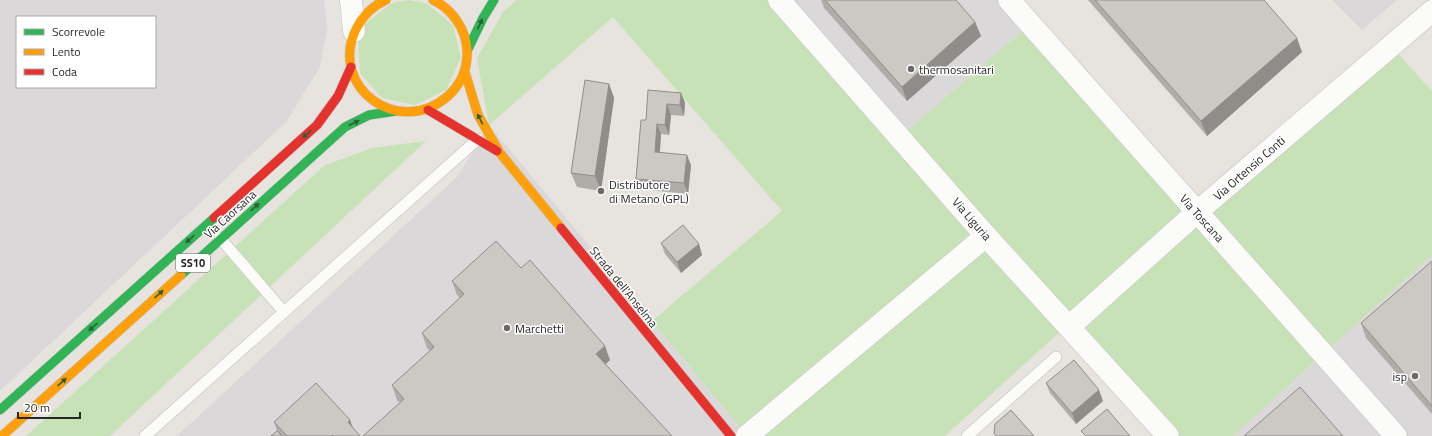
<svg xmlns="http://www.w3.org/2000/svg" width="1432" height="436" font-family="'Titillium Web',sans-serif">
  <style>
    .industrial { fill: #dbd8da; fill-rule: evenodd }
    .green { fill: #c8e2b7 }
    .lines { fill: none; stroke-linecap: round; stroke-linejoin: round }
    .lane-casing { stroke: #c0bfbf; stroke-width: 12 }
    .street-casing { stroke: #c0bfbf; stroke-width: 23 }
    .fast-casing { stroke: #c3c2c0; stroke-width: 10 }
    .slow-casing { stroke: #c3c2c0; stroke-width: 10 }
    .jam-casing { stroke: #c3c2c0; stroke-width: 10 }
    .lane { stroke: #fbfbfa; stroke-width: 11 }
    .street { stroke: #fbfbfa; stroke-width: 22 }
    .fast { stroke: #30b455; stroke-width: 9 }
    .slow { stroke: #ff9f0a; stroke-width: 9 }
    .jam { stroke: #e5322d; stroke-width: 9 }
    .wall { fill: #afada9 }
    .shaded-wall { fill: #8f8d8a }
    .building { fill: #ccc9c5; stroke: #8f8d8a }
    .oneway { fill: #2b603a }
    .poi-dot { fill: #6b6968; stroke: #fff; stroke-width: 1.5 }
    .labels { text-anchor: middle; dominant-baseline: central; stroke-width: 3; stroke-linejoin: round; paint-order: stroke }
    .shield { fill: #fff; stroke: #686868; stroke-width: 1 }
    .shield-label { font-size: 11px; font-weight: bold; fill: #282828 }
    .poi-label { font-size: 12px; fill: #282828; stroke: #fff; text-anchor: start }
    .street-label { font-size: 12px; fill: #282828; stroke: #fff }
  </style>
  <rect width="100%" height="100%" fill="#e7e3de"/>
  <path class="industrial" d="M 0,0 L 324,0 L 327,30 L 320,67 L 286,122 L 0,391 ZM 17,17 L 155,17 L 155,87 L 17,87 Z
    M 779,0 L 1009,0 L 1030,24 L 900,137 Z
    M 1332,0 L 1397,0 L 1362,30 Z
    M 489,125 L 747,436 L 177,436 L 458,176 Z
    M 1432,255 L 1432,436 L 1233,436 Z"/>
  <path class="green" d="M 409,0 L 426,3 L 453,25 L 461,58 L 446,90 L 415,105 L 382,98 L 360,73 L 358,39 L 365,24 L 392,3 Z
    M 516,0 L 779,0 L 900,137 L 1030,24 L 1200,214 L 1391,46 L 1432,91 L 1432,255 L 1233,436 L 1168,436 L 1070,323 L 945,436 L 747,436 L 652,321 L 782,211 L 613,17 L 489,125 L 477,58 L 503,12 Z
    M 426,141 L 110,436 L 26,436 L 325,165 L 372,148 Z"/>
  <g class="lines">
    <g class="lane-casing">
      <path id="lane" d="M 220,238 L 284,312
        M 145,436 L 478,139
        M 967,436 L 1056,357"/>
    </g>
    <g class="street-casing">
      <path id="street" d="M 351,0 L 354,31
        M 779,0 L 986,236 L 1168,436
        M 1009,0 L 1396,436
        M 1069,327 L 1197,212 L 1432,11
        M 747,436 L 986,236"/>
    </g>
    <g class="fast-casing">
      <path id="fast" d="M 468,49 L 483,18 L 494,0
        M 181,275 L 345,127 L 369,115 L 396,111
        M 0,410 L 214,218"/>
    </g>
    <g class="slow-casing">
      <path id="slow" d="M 386,0 C 372,6 363,15 356,29 C 328,87 399,139 448,96 C 461,84 468,68 467,50 C 466,29 452,9 433,0
        M 465,72 L 478,115 L 500,153 L 561,228
        M 2,436 L 181,275"/>
    </g>
    <g class="jam-casing">
      <path id="jam" d="M 428,110 L 497,151
        M 214,218 L 317,125 L 338,96 L 351,67
        M 561,228 L 731,436"/>
    </g>
    <use href="#lane" class="lane"/>
    <use href="#street" class="street"/>
    <use href="#fast" class="fast"/>
    <use href="#slow" class="slow"/>
    <use href="#jam" class="jam"/>
  </g>
  <path class="wall" d="M 821,0 L 956,0 L 975,22 L 981,36 L 907,101 L 824,8 Z
    M 1088,0 L 1264,0 L 1302,52 L 1207,136 Z
    M 609,84 L 614,98 L 601,191 L 577,187 L 571,173 Z
    M 681,93 L 685,103 L 684,116 L 671,115 L 669,135 L 661,134 L 660,152 L 691,165 L 688,194 L 639,189 L 636,179 L 646,120 Z
    M 661,243 L 699,244 L 702,255 L 681,273 L 665,254 Z
    M 1432,261 L 1432,414 L 1366,338 L 1361,323 Z
    M 521,268 L 610,360 L 606,364 L 400,403 L 397,400 L 392,385 L 430,351 L 427,348 L 422,333 L 460,298 L 457,295 L 452,281 Z
    M 1046,383 L 1103,401 L 1076,424 L 1050,393 Z
    M 350,420 L 353,428 L 360,436 L 271,436 L 277,431 L 274,422 Z"/>
  <path class="shaded-wall" d="M 975,22 L 981,36 L 907,101 L 902,87 Z
    M 1297,38 L 1302,52 L 1207,136 L 1201,121 Z
    M 609,84 L 614,98 L 601,191 L 595,176 Z
    M 681,93 L 685,103 L 684,116 L 680,105 Z
    M 667,104 L 671,115 L 669,135 L 665,125 Z
    M 657,124 L 661,134 L 659,162 L 655,152 Z
    M 687,155 L 691,165 L 688,194 L 684,183 Z
    M 699,244 L 702,255 L 681,273 L 677,262 Z
    M 605,346 L 610,360 L 601,368 L 596,354 Z
    M 1099,390 L 1103,401 L 1076,424 L 1072,413 Z
    M 350,420 L 355,435 L 348,422 Z"/>
  <path class="building" d="M 825,0 L 956,0 L 975,22 L 902,87 Z
    M 1095,0 L 1264,0 L 1297,38 L 1201,121 Z
    M 585,80 L 609,84 L 595,176 L 571,173 Z
    M 648,90 L 681,93 L 680,105 L 667,104 L 665,125 L 657,124 L 655,152 L 687,155 L 684,183 L 636,179 L 641,120 L 646,120 Z
    M 683,225 L 699,244 L 677,262 L 661,243 Z
    M 496,241 L 521,268 L 530,260 L 605,346 L 596,354 L 672,436 L 363,436 L 404,399 L 392,385 L 434,347 L 422,333 L 464,294 L 452,281 Z
    M 1432,261 L 1432,406 L 1361,323 Z
    M 1074,360 L 1099,390 L 1072,413 L 1046,383 Z
    M 316,383 L 350,420 L 348,422 L 360,436 L 333,436 L 333,435 L 332,436 L 287,436 L 274,422 Z
    M 1300,387 L 1343,436 L 1244,436 Z
    M 1107,409 L 1130,436 L 1086,436 L 1081,431 Z
    M 1011,410 L 1034,436 L 996,436 L 994,434 L 995,424 Z
    M 277,431 L 282,436 L 271,436 Z"/>
  <defs><path id="oneway-solid" d="M-6-.8H1V-3.2L6.5 0L1 3.2V.8H-6Z"/></defs>
  <g class="oneway">
    <use href="#oneway-solid" transform="translate(480 24) rotate(-65)"/>
    <use href="#oneway-solid" transform="translate(480 119) rotate(-117)"/>
    <use href="#oneway-solid" transform="translate(354 123) rotate(-27)"/>
    <use href="#oneway-solid" transform="translate(307 134) rotate(138)"/>
    <use href="#oneway-solid" transform="translate(255 207) rotate(-42)"/>
    <use href="#oneway-solid" transform="translate(190 239) rotate(138)"/>
    <use href="#oneway-solid" transform="translate(159 294) rotate(-42)"/>
    <use href="#oneway-solid" transform="translate(93 327) rotate(138)"/>
    <use href="#oneway-solid" transform="translate(62 382) rotate(-42)"/>
  </g>
  <g class="poi-dot">
    <circle cx="911" cy="69" r="4"/>
    <circle cx="601" cy="191" r="4"/>
    <circle cx="507" cy="328" r="4"/>
    <circle cx="1415" cy="376" r="4"/>
  </g>
  <g class="labels">
    <rect class="shield" x="176" y="254" width="34" height="18" rx="3"/>
    <g class="shield-label">
      <text x="193" y="263">SS10</text>
    </g>
    <g class="poi-label">
      <text x="919" y="69">thermosanitari</text>
      <text x="609" y="184">Distributore<tspan x="609" dy="14">di Metano (GPL)</tspan></text>
      <text x="515" y="328">Marchetti</text>
      <text x="1407" y="376" text-anchor="end">isp</text>
    </g>
    <g class="street-label">
      <text transform="translate(1249 168) rotate(-41)">Via Ortensio Conti</text>
      <text transform="translate(230 214) rotate(-42)">Via Caorsana</text>
      <text transform="translate(1202 218) rotate(48)">Via Toscana</text>
      <text transform="translate(972 219) rotate(49)">Via Liguria</text>
      <text transform="translate(624 287) rotate(51)">Strada dell'Anselma</text>
    </g>
  </g>
  <rect x="16" y="16" width="140" height="72" fill="#ffffff" stroke="#a9a9a9"/>
  <rect x="24" y="29" width="20" height="6" fill="#30b455" stroke="#a9a9a9"/>
  <text x="52" y="36" font-size="12" fill="#282828">Scorrevole</text>
  <rect x="24" y="49" width="20" height="6" fill="#ff9f0a" stroke="#a9a9a9"/>
  <text x="52" y="56" font-size="12" fill="#282828">Lento</text>
  <rect x="24" y="69" width="20" height="6" fill="#e5322d" stroke="#a9a9a9"/>
  <text x="52" y="76" font-size="12" fill="#282828">Coda</text>
  <path d="M18 412v6h62v-6" fill="none" stroke="#282828" stroke-width="2"/>
  <text x="24" y="412" font-size="12" fill="#282828" stroke="#ffffff" stroke-width="3" paint-order="stroke">20 m</text>
</svg>
